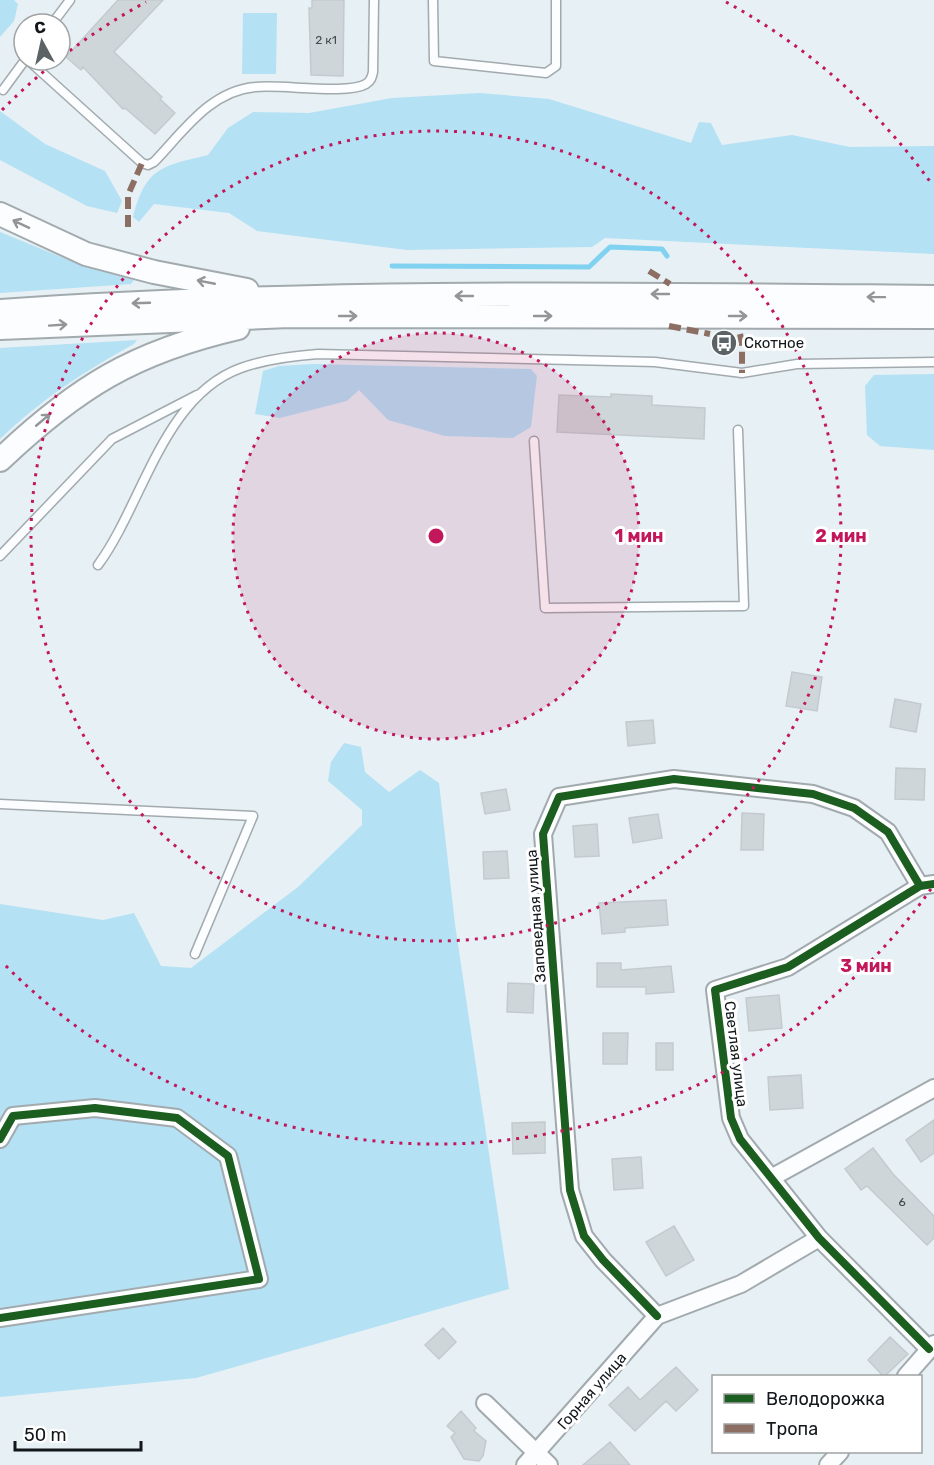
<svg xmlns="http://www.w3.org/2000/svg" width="934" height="1465" font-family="Rubik,sans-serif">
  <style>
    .green { fill: #b4e1f4 }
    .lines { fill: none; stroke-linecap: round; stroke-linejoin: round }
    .stream { stroke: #80d2f0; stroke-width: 5 }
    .building { fill: #ced6da; stroke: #c3cbcf; stroke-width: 1.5 }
    .lane-casing { stroke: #a2aaae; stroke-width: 11 }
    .street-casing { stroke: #a2aaae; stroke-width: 20 }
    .secondary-casing { stroke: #a2aaae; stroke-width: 26 }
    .lane { stroke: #fbfdfe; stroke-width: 8 }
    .street { stroke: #fbfdfe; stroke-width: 16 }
    .secondary { stroke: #fbfdfe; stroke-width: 22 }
    .quiet { stroke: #8d6e63; stroke-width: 6; stroke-dasharray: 12 6; stroke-linecap: butt }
    .cycleway-casing { stroke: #fff; stroke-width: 11 }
    .cycleway { stroke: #1b5e20; stroke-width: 8 }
    .oneway { stroke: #929697 }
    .ring { fill: none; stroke: #c2185b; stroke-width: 3; stroke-dasharray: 3 6 }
    .labels { text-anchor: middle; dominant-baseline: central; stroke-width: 6; stroke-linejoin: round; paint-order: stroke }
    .number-label { font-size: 12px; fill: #42494c }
    .poi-label { font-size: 15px; fill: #11171a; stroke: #fff; text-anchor: start }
    .street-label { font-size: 15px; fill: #11171a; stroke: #fff }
    .centre { fill: #c2185b; stroke: #fff; stroke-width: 3 }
    .ring-label { font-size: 18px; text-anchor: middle; font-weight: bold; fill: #c2185b; stroke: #fff; stroke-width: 6; stroke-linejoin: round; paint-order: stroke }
  </style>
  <rect width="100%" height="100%" fill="#e6f0f5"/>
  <path class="green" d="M 0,0 L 14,0 L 18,4 L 14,21 L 0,37 Z
    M 243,13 L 277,13 L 276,74 L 242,74 Z
    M 480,93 L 549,99 L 691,143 L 699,122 L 711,123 L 722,145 L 792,135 L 850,147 L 934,146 L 934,254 L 605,238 L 592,247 L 407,250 L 257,231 L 229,213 L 154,204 L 139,222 L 133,217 C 146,167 162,166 208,155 L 228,128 L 253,112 L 309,113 L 392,98 Z
    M 0,111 L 45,144 L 105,171 L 122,201 L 117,213 L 87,206 L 0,160 Z
    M 0,232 L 83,266 L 134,280 L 131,284 L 0,293 Z
    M 137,340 L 134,344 C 83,372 42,399 0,439 L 0,348 Z
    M 313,364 L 531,369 L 537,376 L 531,427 L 513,438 L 445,436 L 388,420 L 359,390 L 347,401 L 280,418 L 255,414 L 263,371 L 279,366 Z
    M 934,374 L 934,450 L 880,446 L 867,435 L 865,386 L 874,375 Z
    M 344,743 L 361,747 L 365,772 L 389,792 L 420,770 L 439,783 L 455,924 L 509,1289 L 196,1378 L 0,1397 L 0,904 L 103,920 L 134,913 L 161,966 L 191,968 L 298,887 L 362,825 L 362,810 L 328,781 L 331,762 Z"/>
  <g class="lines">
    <path class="stream" d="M 392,266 L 589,267 L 610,247 L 662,249 L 667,256"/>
  </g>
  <path class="building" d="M 118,0 L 163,0 L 114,52 L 162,97 L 160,99 L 175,113 L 155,134 L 125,108 L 123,109 L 83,67 L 81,70 L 66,57 Z
    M 312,0 L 344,0 L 343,76 L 311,75 L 309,8 L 312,8 Z
    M 611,394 L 652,396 L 652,405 L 705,408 L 704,439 L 557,432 L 559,395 L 611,397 Z
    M 792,672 L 822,677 L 817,711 L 786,706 Z
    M 895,699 L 921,704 L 916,732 L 890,727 Z
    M 653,720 L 655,743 L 628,746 L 626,722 Z
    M 896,768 L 925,769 L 924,800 L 895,799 Z
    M 506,789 L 510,810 L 485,814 L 481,793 Z
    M 742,813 L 764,814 L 763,850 L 741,850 Z
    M 658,814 L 662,838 L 633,843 L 629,818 Z
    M 597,824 L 599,856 L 575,857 L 573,826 Z
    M 507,851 L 509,878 L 484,879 L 483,852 Z
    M 666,900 L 668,925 L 625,928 L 625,932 L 602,934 L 599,903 Z
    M 597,963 L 621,963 L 621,970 L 671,966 L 674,992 L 646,994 L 646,987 L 597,987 Z
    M 508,983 L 534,984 L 533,1013 L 507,1012 Z
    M 779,995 L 782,1028 L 749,1031 L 746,998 Z
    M 603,1033 L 628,1033 L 627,1064 L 603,1064 Z
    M 656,1043 L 673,1043 L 673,1070 L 656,1070 Z
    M 801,1075 L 803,1108 L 770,1110 L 768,1077 Z
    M 934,1120 L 934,1153 L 921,1162 L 906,1140 Z
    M 545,1122 L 545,1153 L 513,1154 L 512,1123 Z
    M 873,1148 L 893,1174 L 934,1216 L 934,1238 L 927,1245 L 867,1186 L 861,1190 L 845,1169 Z
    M 641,1157 L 643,1188 L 614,1190 L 612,1159 Z
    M 674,1226 L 694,1260 L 666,1276 L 646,1242 Z
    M 443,1328 L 456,1342 L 439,1359 L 425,1345 Z
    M 890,1337 L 908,1354 L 884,1377 L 868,1360 Z
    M 676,1367 L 698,1390 L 676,1411 L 666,1401 L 635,1431 L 609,1405 L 628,1387 L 640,1400 Z
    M 461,1411 L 476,1428 L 474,1431 L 486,1441 L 483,1456 L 479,1461 L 464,1459 L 451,1437 L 455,1433 L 447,1426 Z
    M 610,1442 L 630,1465 L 583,1465 Z"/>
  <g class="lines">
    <g class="lane-casing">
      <path id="lane" d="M 433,0 L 434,61 L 546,73 L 556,66 L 556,0
        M 52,24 L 70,0
        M 28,60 L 142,163 L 148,165 L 154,162 C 183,132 210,91 255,87 C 281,84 347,95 366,84 C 371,81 372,77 373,72 L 374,0
        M 3,90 L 25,60
        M 534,441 L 545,608 L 744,606 L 738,430
        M 0,556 L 112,439 L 197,395
        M 98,565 C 143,504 163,396 241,368 C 266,359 291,356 318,354 L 655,362 L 742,373 L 797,364 L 934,362
        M 0,804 L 253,816 L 195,954"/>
    </g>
    <g class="street-casing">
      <path id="street" d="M 920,886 L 788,967 L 715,990 L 731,1118 L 740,1139 L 819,1238 L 929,1349
        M 0,1139 L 13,1116 L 95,1108 L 177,1118 L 228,1156 L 259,1279 L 0,1318
        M 771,1178 L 934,1088
        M 657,1316 L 603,1260 L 584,1236 L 570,1190 L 543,834 L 559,797 L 674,779 L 813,794 L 854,808 L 888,832 L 920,886 L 934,884
        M 906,1376 L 934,1344
        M 485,1403 L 549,1465
        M 525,1465 L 657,1316 L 741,1284 L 819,1238
        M 828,1465 L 840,1452"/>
    </g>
    <g class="secondary-casing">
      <path id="secondary" d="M 0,214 L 86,254 L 154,272 L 247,290
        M 0,311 C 311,289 623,294 934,297
        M 0,328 L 289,316 L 934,317
        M 0,460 C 77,387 134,352 238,328"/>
    </g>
    <use href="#lane" class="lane"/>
    <use href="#street" class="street"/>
    <use href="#secondary" class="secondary"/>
    <path class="quiet" d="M 128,227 L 128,195 L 142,163
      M 649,271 L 670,284
      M 669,326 L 710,334
      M 740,334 L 742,343 L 742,373"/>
    <g class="cycleway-casing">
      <path id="cycleway" d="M 920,886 L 788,967 L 715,990 L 731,1118 L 740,1139 L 819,1238 L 929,1349
        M 0,1139 L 13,1116 L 95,1108 L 177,1118 L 228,1156 L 259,1279 L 0,1318
        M 657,1316 L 603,1260 L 584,1236 L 570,1190 L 543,834 L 559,797 L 674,779 L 813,794 L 854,808 L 888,832 L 920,886 L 934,884"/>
    </g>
    <use href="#cycleway" class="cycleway"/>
  </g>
  <defs><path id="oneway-shaft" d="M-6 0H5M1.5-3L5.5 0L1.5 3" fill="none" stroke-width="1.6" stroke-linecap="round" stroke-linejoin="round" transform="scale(1.5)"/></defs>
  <g class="oneway">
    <use href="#oneway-shaft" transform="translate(21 224) rotate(-155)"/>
    <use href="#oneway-shaft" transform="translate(206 282) rotate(-169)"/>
    <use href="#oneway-shaft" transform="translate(660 294) rotate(180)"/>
    <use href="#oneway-shaft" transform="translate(464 296) rotate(180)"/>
    <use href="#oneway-shaft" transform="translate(876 297) rotate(-179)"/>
    <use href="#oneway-shaft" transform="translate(141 303) rotate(178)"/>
    <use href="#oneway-shaft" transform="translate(348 316)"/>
    <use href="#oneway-shaft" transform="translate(543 316)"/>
    <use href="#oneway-shaft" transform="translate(738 316)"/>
    <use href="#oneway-shaft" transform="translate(58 325) rotate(-4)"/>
    <use href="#oneway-shaft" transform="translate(43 420) rotate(-40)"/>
  </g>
  <circle cx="436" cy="536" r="203" fill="#c2185b" fill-opacity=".12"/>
  <g class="ring">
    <circle cx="436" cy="536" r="203"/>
    <circle cx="436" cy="536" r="405"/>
    <path d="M931 889A608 608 0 0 1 2 962M2 110A608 608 0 0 1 146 2M726 2A608 608 0 0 1 931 183"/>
  </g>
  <defs>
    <g id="bus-disc" transform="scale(1.35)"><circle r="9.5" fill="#5c6367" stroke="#fff"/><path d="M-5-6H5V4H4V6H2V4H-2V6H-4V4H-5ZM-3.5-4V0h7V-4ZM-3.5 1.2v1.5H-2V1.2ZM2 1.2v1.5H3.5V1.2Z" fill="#fff"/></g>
  </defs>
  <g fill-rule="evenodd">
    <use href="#bus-disc" x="724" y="343"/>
  </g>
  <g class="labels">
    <g class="number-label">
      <text x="326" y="40">2 к1</text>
      <text x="902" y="1202">6</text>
    </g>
    <g class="poi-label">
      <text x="744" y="343">Скотное</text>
    </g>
    <g class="street-label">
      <text transform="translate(536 916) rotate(-94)">Заповедная улица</text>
      <text transform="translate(736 1054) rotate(83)">Светлая улица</text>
      <text transform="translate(592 1391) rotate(-49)">Горная улица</text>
    </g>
  </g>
  <circle cx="436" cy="536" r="9" class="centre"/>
  <g class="ring-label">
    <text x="639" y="542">1 мин</text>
    <text x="841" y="542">2 мин</text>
    <text x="866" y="972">3 мин</text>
  </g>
  <rect x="712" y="1375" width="210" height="78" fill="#ffffff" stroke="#a0a2a3" stroke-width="1.5"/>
  <rect x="724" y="1394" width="30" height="9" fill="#1b5e20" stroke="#a0a2a3" stroke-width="1.5"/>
  <text x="766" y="1405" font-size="18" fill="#11171a">Велодорожка</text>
  <rect x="724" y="1424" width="30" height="9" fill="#8d6e63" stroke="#a0a2a3" stroke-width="1.5"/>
  <text x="766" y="1435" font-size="18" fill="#11171a">Тропа</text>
  <g transform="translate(42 42) rotate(352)"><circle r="28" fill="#ffffff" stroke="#a0a2a3" stroke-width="1.5"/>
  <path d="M0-4.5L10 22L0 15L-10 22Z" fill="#5c6367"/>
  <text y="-9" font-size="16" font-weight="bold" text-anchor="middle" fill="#11171a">С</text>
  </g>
  <path d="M15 1441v9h126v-9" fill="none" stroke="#11171a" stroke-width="3"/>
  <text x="24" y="1441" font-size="18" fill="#11171a" stroke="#ffffff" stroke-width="4.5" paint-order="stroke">50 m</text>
</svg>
